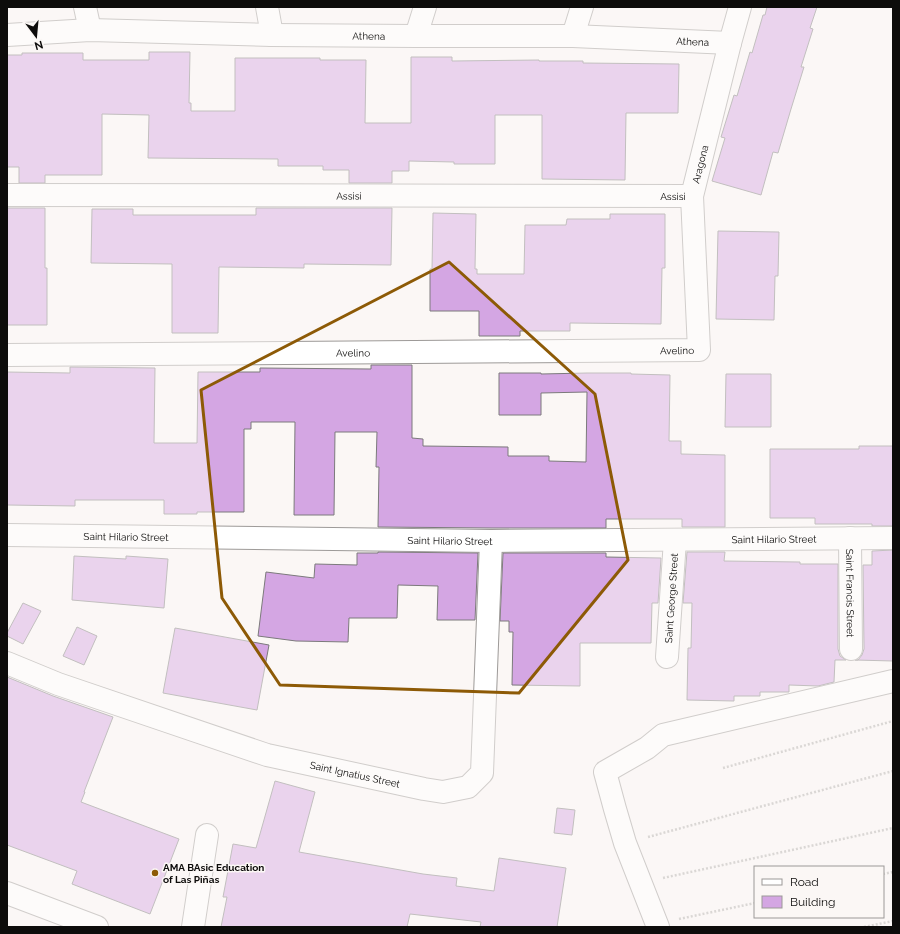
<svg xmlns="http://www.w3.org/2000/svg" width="900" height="934" font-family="Raleway,sans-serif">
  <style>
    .building { fill: #d4a6e3; stroke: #7c7a7c }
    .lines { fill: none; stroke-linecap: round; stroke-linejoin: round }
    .minor-casing { stroke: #9d9a98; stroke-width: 24 }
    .path { stroke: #b2afae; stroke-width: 2.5; stroke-dasharray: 2 2; stroke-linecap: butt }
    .minor { stroke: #fff; stroke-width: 22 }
    .marked { fill: none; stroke: #8d5a06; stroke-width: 3; stroke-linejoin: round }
    .poi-dot { fill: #8d5a06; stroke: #fbf7f5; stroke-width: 1.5 }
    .labels { text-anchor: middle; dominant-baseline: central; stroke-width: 3; stroke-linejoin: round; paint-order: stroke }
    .street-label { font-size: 10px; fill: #0d0c0b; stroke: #fbf7f5 }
    .poi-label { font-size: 10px; font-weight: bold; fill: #0d0c0b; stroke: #fbf7f5; text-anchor: start }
  </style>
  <rect width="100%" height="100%" fill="#fbf7f5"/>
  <path class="building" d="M 767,7 L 817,7 L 810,28 L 813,29 L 801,67 L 804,67 L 791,109 L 778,153 L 773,152 L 761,195 L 712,181 L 725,138 L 721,137 L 734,95 L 737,96 L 750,52 L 752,53 L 763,15 L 765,15 Z
    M 149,52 L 190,52 L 189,103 L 191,103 L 191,111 L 235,111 L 235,58 L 320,58 L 320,60 L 366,60 L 365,123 L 411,123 L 411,57 L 452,57 L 452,61 L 539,60 L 539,61 L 583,61 L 583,63 L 679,64 L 678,113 L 626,113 L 625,180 L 542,179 L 542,115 L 495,115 L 495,164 L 454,164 L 454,162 L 409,161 L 409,171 L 392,171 L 392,183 L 349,183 L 349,170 L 323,170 L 323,166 L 278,166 L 278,159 L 148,158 L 149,115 L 102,114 L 102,175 L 45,175 L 45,183 L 19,183 L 19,167 L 7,167 L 7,55 L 22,55 L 22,53 L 83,53 L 83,60 L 149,60 Z
    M 7,208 L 45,208 L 45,268 L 47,268 L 47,325 L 7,325 Z
    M 256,208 L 392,208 L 391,265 L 304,264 L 304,268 L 219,267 L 218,333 L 172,333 L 172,264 L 91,263 L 92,209 L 133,209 L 133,215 L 256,215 Z
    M 433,213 L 476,214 L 475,269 L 477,269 L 477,274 L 524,274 L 525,225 L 566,225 L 567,219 L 610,219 L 610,214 L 665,214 L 665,268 L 662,268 L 661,324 L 570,323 L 570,331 L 520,331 L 520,336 L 479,336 L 479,311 L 430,311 L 430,269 L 432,269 Z
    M 718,231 L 779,232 L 778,276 L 775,276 L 774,320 L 716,319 Z
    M 371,365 L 412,365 L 412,438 L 423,439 L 423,446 L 508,447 L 508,456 L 549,456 L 549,461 L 586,462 L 587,392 L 541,393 L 541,415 L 499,415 L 499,373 L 541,373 L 541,374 L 587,373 L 631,373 L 631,374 L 670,375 L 669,441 L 681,441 L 681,454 L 725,455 L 725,527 L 682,527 L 682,519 L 606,519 L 606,528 L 491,528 L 378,527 L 379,467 L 376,467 L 377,432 L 335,432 L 334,515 L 294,515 L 295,422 L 251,422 L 251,429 L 244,429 L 244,512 L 197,512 L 197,514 L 164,514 L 164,500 L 75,500 L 75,506 L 7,505 L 7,372 L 70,373 L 70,367 L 155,368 L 154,443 L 197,443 L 198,372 L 260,372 L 260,368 L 371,369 Z
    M 726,374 L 771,374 L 771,427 L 725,427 Z
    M 859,446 L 893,446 L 893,526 L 872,526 L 872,524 L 815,524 L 815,518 L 770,518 L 770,449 L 859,449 Z
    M 893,550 L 893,661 L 855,660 L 858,660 L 862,655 L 864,649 L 863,565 L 872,565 L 872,551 Z
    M 378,552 L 478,553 L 475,620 L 437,620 L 438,586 L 398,585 L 397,618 L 349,618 L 348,642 L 296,641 L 258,636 L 266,572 L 314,578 L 315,564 L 357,565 L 357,553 L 378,553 Z
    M 687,552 L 725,552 L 724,561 L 800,562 L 800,564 L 838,564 L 838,649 L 840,656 L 846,660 L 835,660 L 834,682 L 818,686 L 789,685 L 789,692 L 760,692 L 760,696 L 734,696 L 734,701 L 687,700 L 688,648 L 691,648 L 692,603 L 683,603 Z
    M 503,553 L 606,553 L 606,557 L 661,558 L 658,603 L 652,603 L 651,643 L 580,643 L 580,686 L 512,685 L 513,632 L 509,632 L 509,621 L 500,621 Z
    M 74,556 L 126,559 L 126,556 L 168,559 L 164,608 L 72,600 Z
    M 23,603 L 41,611 L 23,644 L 7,636 L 7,633 Z
    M 77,627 L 97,636 L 84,665 L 63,656 Z
    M 175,628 L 269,645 L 257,710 L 163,693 Z
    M 7,677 L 53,696 L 113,717 L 84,792 L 85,792 L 81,802 L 179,839 L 150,914 L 72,884 L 77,871 L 7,845 Z
    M 275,781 L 315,792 L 299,852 L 423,874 L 457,878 L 456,886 L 494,891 L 499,858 L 566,868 L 557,927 L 480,927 L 481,922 L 410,914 L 407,927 L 221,927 L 227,897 L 223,897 L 233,844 L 256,848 Z
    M 557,808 L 575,810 L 572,835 L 554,833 Z"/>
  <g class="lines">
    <g class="minor-casing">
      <g id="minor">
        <path d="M 85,7 L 90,30"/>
        <path d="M 267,7 L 272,35"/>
        <path id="s1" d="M 7,35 L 90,30 L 272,35 L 416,36 L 573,36 L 730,43"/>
        <path d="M 416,36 L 425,7"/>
        <path d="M 573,36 L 582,7"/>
        <path id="s2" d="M 7,195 L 692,196"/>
        <path id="s3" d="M 7,355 L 699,350 L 692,196 L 730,43 L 740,7"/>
        <path id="s4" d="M 7,535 L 491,541 L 893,538"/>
        <path id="s5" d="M 850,538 L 851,649"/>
        <path id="s6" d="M 667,657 L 675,540"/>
        <path id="s7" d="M 7,663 L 58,684 L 267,755 L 424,789 L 443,792 L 468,787 L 482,773 L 491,541"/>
        <path d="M 7,893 L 97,927"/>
        <path d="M 193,927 L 207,835"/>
        <path d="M 658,927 L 625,843 L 615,809 L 605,772 L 647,748 L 663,735 L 893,681"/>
      </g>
    </g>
    <path class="path" d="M 723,768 L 893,721
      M 648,837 L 893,771
      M 883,874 L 893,872
      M 663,878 L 893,828
      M 679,919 L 755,903
      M 864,927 L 893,921"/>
    <use href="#minor" class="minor"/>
  </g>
  <path d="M0 0H900V934H0ZM 449,262 L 595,394 L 628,560 L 519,693 L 280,685 L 222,598 L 201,390 Z" fill="#fbf7f5" fill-opacity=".55" fill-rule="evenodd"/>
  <path class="marked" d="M 449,262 L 595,394 L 628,560 L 519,693 L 280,685 L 222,598 L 201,390 Z"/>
  <circle class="poi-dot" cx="155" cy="873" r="4"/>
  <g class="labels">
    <g class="street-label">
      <text stroke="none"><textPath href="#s1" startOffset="362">Athena</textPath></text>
      <text stroke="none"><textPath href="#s1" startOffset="686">Athena</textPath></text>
      <text stroke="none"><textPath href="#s3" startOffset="879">Aragona</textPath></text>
      <text stroke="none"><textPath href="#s2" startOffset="342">Assisi</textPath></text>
      <text stroke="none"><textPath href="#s2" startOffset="666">Assisi</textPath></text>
      <text stroke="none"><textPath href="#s3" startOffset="670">Avelino</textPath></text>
      <text stroke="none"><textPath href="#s3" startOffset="346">Avelino</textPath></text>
      <text stroke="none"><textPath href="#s4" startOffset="119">Saint Hilario Street</textPath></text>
      <text stroke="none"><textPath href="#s4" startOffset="767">Saint Hilario Street</textPath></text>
      <text stroke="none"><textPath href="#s4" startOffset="443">Saint Hilario Street</textPath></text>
      <text stroke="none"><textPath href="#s5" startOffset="55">Saint Francis Street</textPath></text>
      <text stroke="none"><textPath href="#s6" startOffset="59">Saint George Street</textPath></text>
      <text stroke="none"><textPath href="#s7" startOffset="366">Saint Ignatius Street</textPath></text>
    </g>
    <g class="poi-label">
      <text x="163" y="867">AMA BAsic Education<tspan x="163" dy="12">of Las Piñas</tspan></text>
    </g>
  </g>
  <rect width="900" height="934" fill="none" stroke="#0d0c0b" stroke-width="16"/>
  <rect x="754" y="866" width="130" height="52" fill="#fbf7f5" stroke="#9c9997"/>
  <rect x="762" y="879" width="20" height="6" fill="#ffffff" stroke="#9c9997"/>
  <text x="790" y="886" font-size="12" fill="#0d0c0b">Road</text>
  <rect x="762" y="896" width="20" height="12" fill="#d4a6e3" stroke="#9c9997"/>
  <text x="790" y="906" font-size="12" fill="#0d0c0b">Building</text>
  <g transform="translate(36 36) rotate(164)" stroke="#fbf7f5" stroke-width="3" paint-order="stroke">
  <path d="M0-3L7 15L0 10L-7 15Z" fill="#0d0c0b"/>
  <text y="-6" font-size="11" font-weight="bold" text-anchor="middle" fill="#0d0c0b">N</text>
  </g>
</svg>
